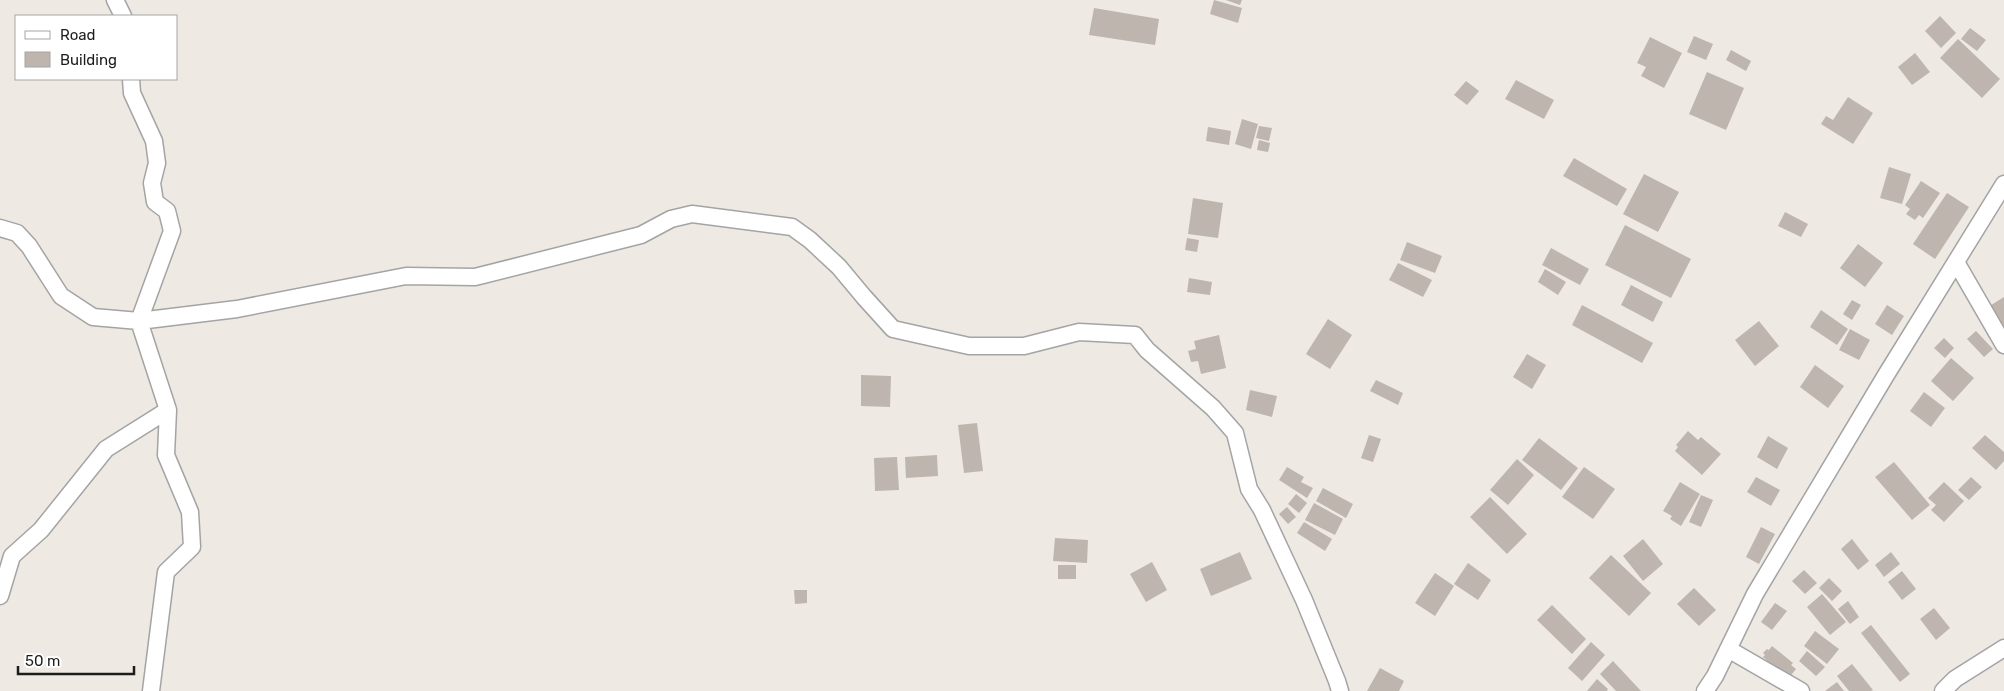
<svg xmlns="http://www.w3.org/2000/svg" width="2004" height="691" font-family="Rubik,sans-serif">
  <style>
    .building { fill: #beb5af }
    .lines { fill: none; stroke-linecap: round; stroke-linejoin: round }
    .street-casing { stroke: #a4a4a4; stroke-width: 19 }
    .street { stroke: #fff; stroke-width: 16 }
  </style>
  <rect width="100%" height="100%" fill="#eee9e3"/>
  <path class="building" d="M 1214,0 L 1242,8 L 1238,23 L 1210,14 Z
    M 1226,0 L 1242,0 L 1240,5 Z
    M 1094,8 L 1159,19 L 1155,45 L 1089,35 Z
    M 1940,16 L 1956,33 L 1941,48 L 1925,31 Z
    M 1970,28 L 1986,40 L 1977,51 L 1961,39 Z
    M 1694,36 L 1713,44 L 1706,60 L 1687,52 Z
    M 1650,37 L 1682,53 L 1664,88 L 1641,76 L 1646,67 L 1637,63 Z
    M 1958,39 L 2000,79 L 1982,98 L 1940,58 Z
    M 1731,50 L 1751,61 L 1746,71 L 1726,60 Z
    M 1915,53 L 1930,72 L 1912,85 L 1898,67 Z
    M 1707,72 L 1744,88 L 1726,130 L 1689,114 Z
    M 1516,80 L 1554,100 L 1544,119 L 1505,99 Z
    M 1466,81 L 1479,91 L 1467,105 L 1454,95 Z
    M 1848,97 L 1873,113 L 1853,144 L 1821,124 L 1826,116 L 1833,120 Z
    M 1242,119 L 1258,124 L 1251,149 L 1235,144 Z
    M 1259,126 L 1272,128 L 1269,141 L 1256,138 Z
    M 1208,127 L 1231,131 L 1229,145 L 1206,141 Z
    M 1259,140 L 1270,143 L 1268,152 L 1257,150 Z
    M 1574,158 L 1627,189 L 1617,206 L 1563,176 Z
    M 1889,167 L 1911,174 L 1902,204 L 1880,198 Z
    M 1644,174 L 1679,192 L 1658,232 L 1623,214 Z
    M 1921,181 L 1940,193 L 1923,218 L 1919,215 L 1915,220 L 1906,214 L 1910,209 L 1905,205 Z
    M 1947,193 L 1969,207 L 1935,259 L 1913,244 Z
    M 1193,198 L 1223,203 L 1218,238 L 1188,234 Z
    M 1785,212 L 1808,224 L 1801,237 L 1778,226 Z
    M 1625,225 L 1691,259 L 1671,298 L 1605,265 Z
    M 1187,238 L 1199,240 L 1197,252 L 1185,250 Z
    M 1407,242 L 1442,256 L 1435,273 L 1400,260 Z
    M 1858,244 L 1883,263 L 1865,287 L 1840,268 Z
    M 1551,248 L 1589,269 L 1580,285 L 1542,265 Z
    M 1398,263 L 1432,280 L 1423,297 L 1389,280 Z
    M 1545,269 L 1566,282 L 1558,295 L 1538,282 Z
    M 1189,278 L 1212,282 L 1210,295 L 1187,292 Z
    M 1631,285 L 1663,302 L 1653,322 L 1621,305 Z
    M 2004,297 L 2004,331 L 1988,307 Z
    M 1852,300 L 1861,305 L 1852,320 L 1843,314 Z
    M 1582,305 L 1653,343 L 1642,363 L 1572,325 Z
    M 1887,305 L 1904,316 L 1892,335 L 1875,324 Z
    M 1821,310 L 1848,329 L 1837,345 L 1810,327 Z
    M 1328,319 L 1352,335 L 1330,369 L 1306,354 Z
    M 1759,321 L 1779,346 L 1755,366 L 1735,340 Z
    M 1850,329 L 1870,340 L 1859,360 L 1839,350 Z
    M 1976,331 L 1993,349 L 1984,357 L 1967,339 Z
    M 1219,335 L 1226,368 L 1201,374 L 1198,361 L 1191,362 L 1188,351 L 1196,349 L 1194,341 Z
    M 1944,338 L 1954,348 L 1945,358 L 1934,348 Z
    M 1527,354 L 1546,365 L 1532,389 L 1513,377 Z
    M 1951,358 L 1974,378 L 1953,401 L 1931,381 Z
    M 1815,365 L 1844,386 L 1828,408 L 1800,387 Z
    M 861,375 L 891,376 L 890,407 L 861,406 Z
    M 1376,380 L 1403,393 L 1398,405 L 1370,391 Z
    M 1250,390 L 1277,396 L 1272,417 L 1246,410 Z
    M 1924,392 L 1945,408 L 1931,427 L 1910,411 Z
    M 977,423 L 983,471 L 964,473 L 958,425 Z
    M 1688,431 L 1698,440 L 1701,437 L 1721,454 L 1702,475 L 1675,451 L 1678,447 L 1676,445 Z
    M 1369,435 L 1381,439 L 1373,462 L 1361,458 Z
    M 1985,435 L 2004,452 L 2004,461 L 1996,470 L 1972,448 Z
    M 1768,436 L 1788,448 L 1777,469 L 1757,457 Z
    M 1539,438 L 1578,468 L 1561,490 L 1522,460 Z
    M 937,455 L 938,476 L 906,478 L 905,457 Z
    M 897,457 L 899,490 L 875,491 L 874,458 Z
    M 1517,459 L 1534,475 L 1508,505 L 1490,490 Z
    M 1894,462 L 1930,505 L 1912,520 L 1875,477 Z
    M 1287,467 L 1304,477 L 1301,482 L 1313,488 L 1307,498 L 1279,480 Z
    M 1584,467 L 1615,489 L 1593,519 L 1562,497 Z
    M 1756,477 L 1780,490 L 1771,506 L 1747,492 Z
    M 1971,477 L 1982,487 L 1969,500 L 1958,490 Z
    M 1680,482 L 1700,494 L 1681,526 L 1670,519 L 1672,516 L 1663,511 Z
    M 1944,482 L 1964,501 L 1944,522 L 1931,510 L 1936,505 L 1928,498 Z
    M 1323,488 L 1353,504 L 1346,518 L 1316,501 Z
    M 1296,494 L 1307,503 L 1299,513 L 1288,504 Z
    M 1701,495 L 1713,500 L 1701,527 L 1689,522 Z
    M 1490,497 L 1527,534 L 1507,554 L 1470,517 Z
    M 1314,503 L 1343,519 L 1335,535 L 1305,520 Z
    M 1287,507 L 1296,517 L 1288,524 L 1279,514 Z
    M 1304,522 L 1332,539 L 1325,551 L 1297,533 Z
    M 1761,527 L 1775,534 L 1759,564 L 1746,557 Z
    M 1055,538 L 1088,540 L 1087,563 L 1053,561 Z
    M 1643,539 L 1663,564 L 1643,581 L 1623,556 Z
    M 1852,539 L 1869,561 L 1858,570 L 1841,549 Z
    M 1240,552 L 1252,579 L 1211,596 L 1200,569 Z
    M 1891,552 L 1900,564 L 1884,577 L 1875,565 Z
    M 1611,555 L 1651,593 L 1629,616 L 1589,578 Z
    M 1152,562 L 1167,590 L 1146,602 L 1130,574 Z
    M 1468,563 L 1491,580 L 1478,600 L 1454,584 Z
    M 1058,565 L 1076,565 L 1076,579 L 1058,579 Z
    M 1804,570 L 1817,583 L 1805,594 L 1792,581 Z
    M 1902,571 L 1916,589 L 1902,600 L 1888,582 Z
    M 1435,573 L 1454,586 L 1435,616 L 1415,603 Z
    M 1829,578 L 1842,591 L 1832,601 L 1819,588 Z
    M 1694,588 L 1716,610 L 1699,626 L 1677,604 Z
    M 794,590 L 807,590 L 807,603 L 795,604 Z
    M 1822,594 L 1846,622 L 1830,635 L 1807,607 Z
    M 1848,601 L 1859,617 L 1850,624 L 1838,609 Z
    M 1775,603 L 1787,611 L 1772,630 L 1761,622 Z
    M 1552,605 L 1586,639 L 1572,654 L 1537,620 Z
    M 1934,608 L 1950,628 L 1936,640 L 1920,619 Z
    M 1871,625 L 1910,674 L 1900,682 L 1861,633 Z
    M 1815,631 L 1839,649 L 1827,664 L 1804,646 Z
    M 1591,642 L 1605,655 L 1582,681 L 1568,668 Z
    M 1772,646 L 1793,663 L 1791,665 L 1796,669 L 1788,679 L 1763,657 L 1765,655 L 1763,653 L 1767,649 L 1769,650 Z
    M 1807,651 L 1825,667 L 1816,676 L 1799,661 Z
    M 1613,661 L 1641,691 L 1616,691 L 1600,674 Z
    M 1852,664 L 1873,690 L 1871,691 L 1849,691 L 1837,676 Z
    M 1380,668 L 1404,681 L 1399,691 L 1367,691 Z
    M 1597,679 L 1608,689 L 1607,691 L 1587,691 Z
    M 1837,682 L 1844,691 L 1825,691 Z"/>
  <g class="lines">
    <g class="street-casing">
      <path id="street" d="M 115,0 L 123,16
        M 131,79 L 132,93 L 154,141 L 157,163 L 152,183 L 155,202 L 167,211 L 172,231 L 139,321 L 168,410 L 166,455 L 190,512 L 192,547 L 166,572 L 151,691
        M 0,228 L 17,233 L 29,246 L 61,296 L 93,317 L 139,321 L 237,309 L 406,276 L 475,277 L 641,235 L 671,219 L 692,214 L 792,227 L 810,240 L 839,267 L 864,297 L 893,329 L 969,346 L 1024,346 L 1079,332 L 1135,335 L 1147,350 L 1213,408 L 1235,433 L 1249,489 L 1262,510 L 1304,600 L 1337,681 L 1340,691
        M 1956,262 L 2004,345
        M 0,596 L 12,556 L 41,530 L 106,449 L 168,410
        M 1728,649 L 1801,691
        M 1705,691 L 1715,676 L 1755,594 L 1886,375 L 2004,184
        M 1943,691 L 1955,679 L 2004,648"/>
    </g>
    <use href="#street" class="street"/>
  </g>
  <rect x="15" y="15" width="162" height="65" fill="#ffffff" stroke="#a5a5a5"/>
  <rect x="25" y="31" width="25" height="8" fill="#ffffff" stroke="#a5a5a5"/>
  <text x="60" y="40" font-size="15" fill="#1d1d1d">Road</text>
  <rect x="25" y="52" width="25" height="15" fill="#beb5af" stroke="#a5a5a5"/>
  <text x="60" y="65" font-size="15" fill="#1d1d1d">Building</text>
  <path d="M18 666v8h116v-8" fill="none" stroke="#1d1d1d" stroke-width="2.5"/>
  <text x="25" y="666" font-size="15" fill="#1d1d1d" stroke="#ffffff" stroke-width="4" paint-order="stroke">50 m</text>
</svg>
